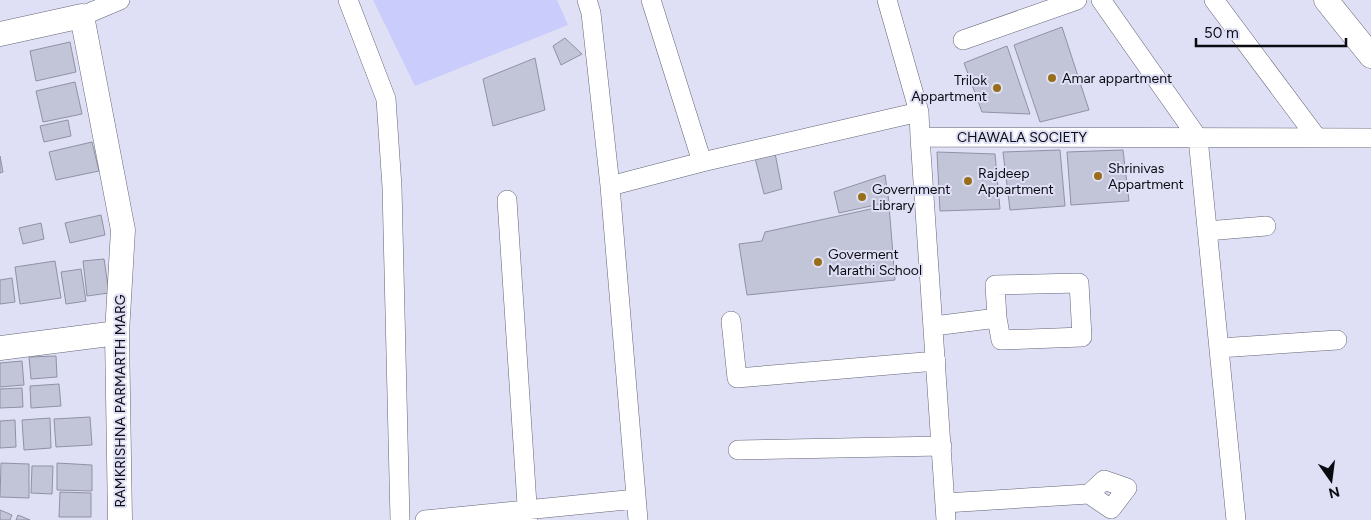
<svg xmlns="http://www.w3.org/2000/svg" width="1371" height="520" font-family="Figtree,sans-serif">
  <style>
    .green { fill: #caccfc }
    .building { fill: #c2c4d8; stroke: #9091a4 }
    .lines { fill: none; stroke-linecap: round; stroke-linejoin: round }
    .minor-casing { stroke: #636476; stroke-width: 20 }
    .tertiary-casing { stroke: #636476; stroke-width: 25 }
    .minor { stroke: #fff; stroke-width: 19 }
    .tertiary { stroke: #fff; stroke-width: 24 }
    .poi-dot { fill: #986e1b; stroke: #dfe0f5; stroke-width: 2 }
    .labels { text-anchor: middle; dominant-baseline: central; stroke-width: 4; stroke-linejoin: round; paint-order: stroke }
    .poi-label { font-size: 14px; fill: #0b0b12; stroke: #dfe0f5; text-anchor: start }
    .street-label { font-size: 14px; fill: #0b0b12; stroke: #dfe0f5 }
  </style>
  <rect width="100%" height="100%" fill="#dfe0f5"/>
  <path class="green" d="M 373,0 L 557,0 L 568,25 L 415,86 Z"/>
  <path class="building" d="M 1062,27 L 1089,110 L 1040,122 L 1014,45 Z
    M 565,38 L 582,54 L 561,65 L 553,46 Z
    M 70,42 L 76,72 L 36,81 L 30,51 Z
    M 1007,46 L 1030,114 L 982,112 L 964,63 Z
    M 535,58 L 545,110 L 493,126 L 483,79 Z
    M 75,82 L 82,114 L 43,122 L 36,91 Z
    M 68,120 L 71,136 L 44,142 L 40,126 Z
    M 92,142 L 99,171 L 56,180 L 49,152 Z
    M 1060,150 L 1065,206 L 1010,210 L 1003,152 Z
    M 1123,150 L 1129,201 L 1071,205 L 1067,152 Z
    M 937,152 L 995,154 L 1000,209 L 940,211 Z
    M 775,153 L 782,189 L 764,194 L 755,158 Z
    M 0,156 L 3,172 L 0,173 Z
    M 885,175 L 889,202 L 839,213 L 834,192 Z
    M 889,205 L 895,280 L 747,295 L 739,244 L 762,241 L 765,232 Z
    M 101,215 L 105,235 L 70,243 L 65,223 Z
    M 41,223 L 44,239 L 23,244 L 19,228 Z
    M 104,259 L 109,293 L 87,296 L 83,261 Z
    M 55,261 L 61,298 L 20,304 L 15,267 Z
    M 81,269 L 86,301 L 66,304 L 61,272 Z
    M 12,278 L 15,302 L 0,304 L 0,280 Z
    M 56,356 L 57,377 L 31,379 L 29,357 Z
    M 22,361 L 24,385 L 0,387 L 0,363 Z
    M 59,384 L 61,406 L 31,408 L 30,386 Z
    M 22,388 L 23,407 L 0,408 L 0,389 Z
    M 90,417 L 92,445 L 56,447 L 54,419 Z
    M 50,418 L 51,448 L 24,450 L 22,420 Z
    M 15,420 L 16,447 L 0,448 L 0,421 Z
    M 1,463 L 29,464 L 29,498 L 0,497 Z
    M 57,463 L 92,465 L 92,491 L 57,490 Z
    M 32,466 L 53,466 L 52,494 L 31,493 Z
    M 60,492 L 91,493 L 91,517 L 59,517 Z
    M 0,510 L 12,515 L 10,520 L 0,520 Z
    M 18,515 L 30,520 L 16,520 Z"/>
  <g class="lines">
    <g class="minor-casing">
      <path id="minor" d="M 348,0 L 386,99 L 392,187 L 400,520
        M 587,0 L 591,13 L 610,186 L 702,162 L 919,112 L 920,137 L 1371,138
        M 651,0 L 702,162
        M 887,0 L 919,112
        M 1101,0 L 1198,138 L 1236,520
        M 1214,0 L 1317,138
        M 82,16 L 120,0
        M 963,40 L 1077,0
        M 920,137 L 946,520
        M 610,186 L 638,520
        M 507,200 L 528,520
        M 1207,231 L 1266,226
        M 731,321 L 737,378 L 936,361
        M 934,326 L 997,318 L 995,285 L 1079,283 L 1082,337 L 1001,340 L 997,318
        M 1219,348 L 1337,340
        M 738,450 L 942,446
        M 945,503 L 1089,494 L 1104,480 L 1127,488 L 1111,509 L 1089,494
        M 425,520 L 636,499"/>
    </g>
    <g class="tertiary-casing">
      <path id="tertiary" d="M 1326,0 L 1371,56
        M 0,34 L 82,16 L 123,230 L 117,333 L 120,520
        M 0,348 L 117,333"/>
    </g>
    <use href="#minor" class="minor"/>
    <use href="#tertiary" class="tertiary"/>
  </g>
  <g class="poi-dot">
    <circle cx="1052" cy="78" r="5"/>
    <circle cx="997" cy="88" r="5"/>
    <circle cx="1098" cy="176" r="5"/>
    <circle cx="968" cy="181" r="5"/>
    <circle cx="862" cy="197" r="5"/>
    <circle cx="818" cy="262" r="5"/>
  </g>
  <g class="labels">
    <g class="poi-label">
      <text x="1062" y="78">Amar appartment</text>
      <text x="987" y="80" text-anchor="end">Trilok<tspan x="987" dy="16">Appartment</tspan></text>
      <text x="1108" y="168">Shrinivas<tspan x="1108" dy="16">Appartment</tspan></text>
      <text x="978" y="173">Rajdeep<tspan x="978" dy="16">Appartment</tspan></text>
      <text x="872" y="189">Government<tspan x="872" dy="16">Library</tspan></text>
      <text x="828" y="254">Goverment<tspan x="828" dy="16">Marathi School</tspan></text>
    </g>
    <g class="street-label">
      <text x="1022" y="137">CHAWALA SOCIETY</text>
      <text transform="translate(120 401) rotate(-90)">RAMKRISHNA PARMARTH MARG</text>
    </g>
  </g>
  <g transform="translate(1331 480) rotate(166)" stroke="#dfe0f5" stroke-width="4" paint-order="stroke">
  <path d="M0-4L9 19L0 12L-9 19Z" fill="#0b0b12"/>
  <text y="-8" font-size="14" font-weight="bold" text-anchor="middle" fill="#0b0b12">N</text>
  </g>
  <path d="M1196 38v8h150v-8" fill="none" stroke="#0b0b12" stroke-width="2.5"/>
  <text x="1204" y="38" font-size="15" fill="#0b0b12" stroke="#dfe0f5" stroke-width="4" paint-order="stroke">50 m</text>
</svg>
